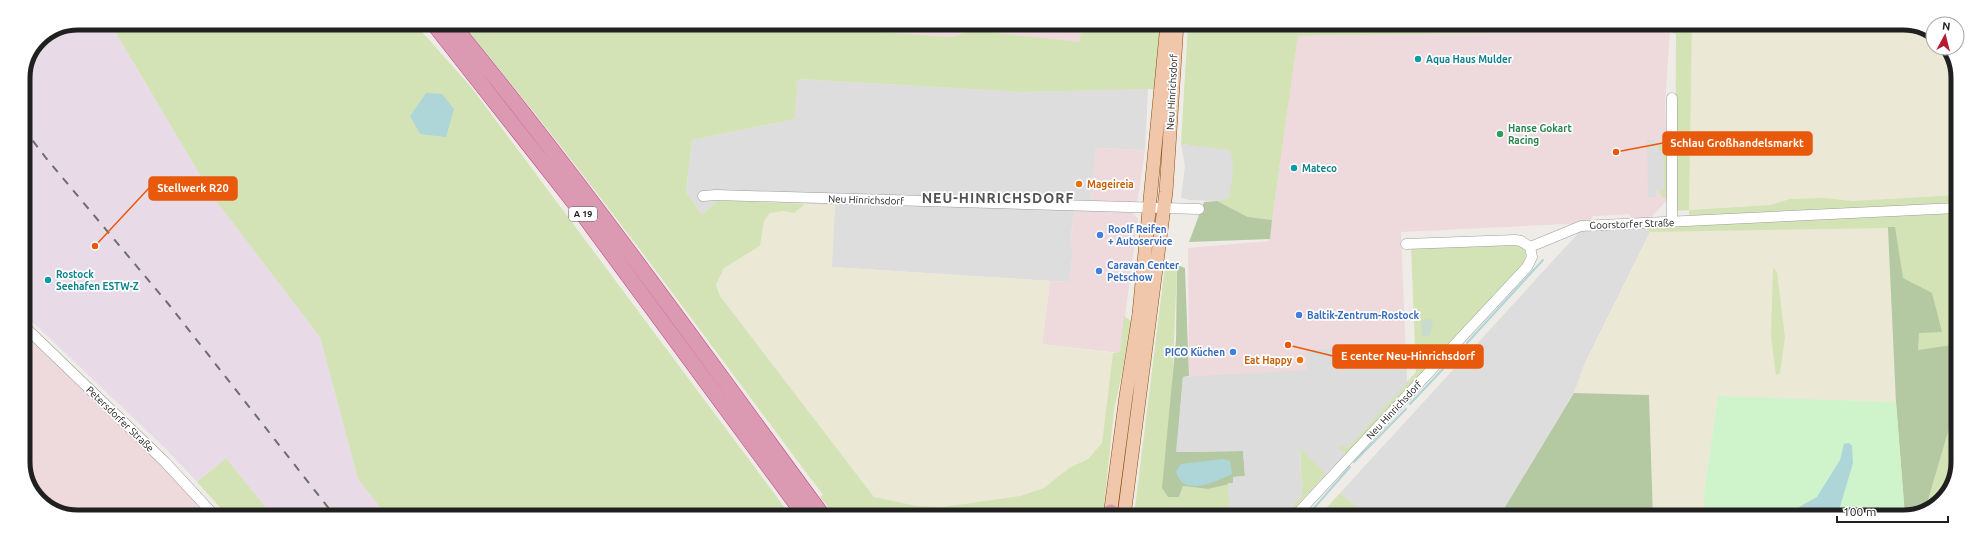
<svg xmlns="http://www.w3.org/2000/svg" width="1981" height="540" font-family="Ubuntu,sans-serif">
  <style>
    .residential { fill: #dedddd }
    .commercial { fill: #eedadc }
    .industrial { fill: #e8dbe7 }
    .farmland { fill: #ebe9d6 }
    .grass { fill: #d3e3b5 }
    .forest { fill: #b4c9a2 }
    .wetland { fill: #c7dbce }
    .park { fill: #cff3cb }
    .parking { fill: #dcdcdc }
    .water { fill: #aed5d7 }
    .lines { fill: none; stroke-linecap: round; stroke-linejoin: round }
    .stream { stroke: #aed5d7; stroke-width: 2 }
    .minor-casing { stroke: #9d9d9d; stroke-width: 11 }
    .major-casing { stroke: #894d13; stroke-width: 14 }
    .highway-casing { stroke: #c53d84; stroke-width: 16 }
    .minor { stroke: #fff; stroke-width: 10 }
    .major { stroke: #f1c7ac; stroke-width: 13 }
    .highway { stroke: #dc9ab2; stroke-width: 15 }
    .rail { stroke: #6e6e6e; stroke-width: 2; stroke-dasharray: 8 8; stroke-linecap: butt }
    .culture-dot { fill: #0f9aa8; stroke: #fff; stroke-width: 1.5 }
    .leisure-dot { fill: #2e9e5b; stroke: #fff; stroke-width: 1.5 }
    .food-dot { fill: #e8710a; stroke: #fff; stroke-width: 1.5 }
    .shop-dot { fill: #3f7fe0; stroke: #fff; stroke-width: 1.5 }
    .labels { text-anchor: middle; dominant-baseline: central; stroke-width: 3.5; stroke-linejoin: round; paint-order: stroke }
    .shield { fill: #fff; stroke: #636363; stroke-width: 1 }
    .shield-label { font-size: 9px; font-weight: bold; fill: #202020 }
    .culture-label { font-size: 10px; font-weight: bold; fill: #0d838f; stroke: #fff; text-anchor: start }
    .street-label { font-size: 10px; fill: #202020; stroke: #fff }
    .leisure-label { font-size: 10px; font-weight: bold; fill: #27864d; stroke: #fff; text-anchor: start }
    .food-label { font-size: 10px; font-weight: bold; fill: #c56008; stroke: #fff; text-anchor: start }
    .shop-label { font-size: 10px; font-weight: bold; fill: #366cbe; stroke: #fff; text-anchor: start }
    .district-label { font-size: 14px; font-weight: bold; letter-spacing: 1px; fill: #535353; stroke: #fff }
    .rim { fill: none; stroke: #202020; stroke-width: 5 }
    .leader { fill: none; stroke: #e8590c; stroke-width: 1.5 }
    .callout-dot { fill: #e8590c; stroke: #fff; stroke-width: 1.5 }
    .callout { fill: #e8590c; stroke: #e8590c; stroke-width: 1.5 }
    .callout-label { font-size: 11px; text-anchor: middle; font-weight: bold; fill: #fff }
  </style>
  <rect width="100%" height="100%" fill="#efece8"/>
  <path class="residential" d="M 798,79 L 1022,92 L 1148,89 L 1145,150 L 1096,148 L 1091,201 L 1076,200 L 1070,242 L 1073,253 L 1069,282 L 831,267 L 835,205 L 718,200 L 702,215 L 686,192 L 692,140 L 795,119 Z
    M 1181,144 L 1230,149 L 1233,159 L 1233,178 L 1229,198 L 1217,201 L 1189,200 L 1181,198 L 1185,166 Z
    M 1643,226 L 1650,232 L 1585,363 L 1574,393 L 1499,517 L 1368,516 L 1340,493 L 1583,228 Z"/>
  <path class="commercial" d="M 820,24 L 1082,24 L 1079,43 L 971,30 L 953,37 L 824,28 Z
    M 1670,30 L 1665,106 L 1669,198 L 1651,217 L 1631,219 L 1630,214 L 1597,216 L 1593,216 L 1589,223 L 1401,232 L 1407,382 L 1347,448 L 1326,474 L 1301,448 L 1283,516 L 1230,516 L 1228,483 L 1189,376 L 1188,248 L 1269,241 L 1298,36 Z
    M 1096,148 L 1145,150 L 1137,204 L 1091,201 Z
    M 1075,208 L 1133,213 L 1138,219 L 1120,353 L 1042,344 L 1050,281 L 1069,282 L 1073,253 L 1070,243 Z
    M 23,333 L 181,485 L 208,515 L 64,515 L 37,498 L 23,466 Z"/>
  <path class="industrial" d="M 78,23 L 110,23 L 213,197 L 320,337 L 358,479 L 386,515 L 272,515 L 226,458 L 197,482 L 166,449 L 23,313 L 23,78 L 39,39 Z"/>
  <path class="farmland" d="M 1692,25 L 1917,25 L 1933,35 L 1933,48 L 1947,48 L 1958,74 L 1957,195 L 1853,201 L 1824,198 L 1790,199 L 1770,205 L 1689,210 Z
    M 805,204 L 835,205 L 832,267 L 1050,281 L 1042,344 L 1113,353 L 1102,443 L 1088,459 L 1069,468 L 1044,488 L 1020,496 L 943,507 L 917,506 L 874,497 L 720,296 L 716,285 L 724,268 L 760,246 L 764,221 L 770,213 L 783,211 L 794,213 Z
    M 1888,227 L 1896,402 L 1718,396 L 1704,494 L 1704,517 L 1653,517 L 1649,395 L 1574,393 L 1585,363 L 1650,232 Z"/>
  <path class="grass" d="M 110,23 L 414,23 L 471,87 L 791,516 L 386,515 L 358,479 L 320,337 L 213,197 Z
    M 461,23 L 820,24 L 824,28 L 953,37 L 971,30 L 1079,42 L 1082,24 L 1161,24 L 1155,89 L 1022,92 L 798,79 L 795,119 L 692,140 L 686,192 L 702,215 L 718,200 L 805,204 L 794,213 L 783,211 L 770,213 L 764,221 L 760,246 L 724,268 L 716,285 L 720,296 L 874,497 L 917,506 L 943,507 L 1020,496 L 1044,488 L 1069,468 L 1088,459 L 1102,443 L 1113,353 L 1120,352 L 1124,316 L 1133,322 L 1114,410 L 1104,507 L 1099,516 L 835,516 L 820,497 L 823,495 C 704,337 589,175 461,23 Z
    M 1188,24 L 1692,25 L 1689,210 L 1770,205 L 1790,199 L 1824,198 L 1853,201 L 1957,195 L 1956,476 L 1937,505 L 1905,516 L 1896,402 L 1888,228 L 1650,232 L 1643,226 L 1689,225 L 1689,210 L 1675,211 L 1676,34 L 1666,30 L 1298,36 L 1272,220 L 1248,217 L 1217,201 L 1229,198 C 1232,181 1235,166 1230,150 L 1181,144 Z
    M 1665,144 L 1668,149 L 1669,198 L 1662,197 L 1659,190 L 1664,190 L 1663,151 L 1658,151 L 1657,148 L 1660,145 Z
    M 1515,244 L 1522,247 L 1526,253 L 1524,264 L 1346,455 L 1336,447 L 1344,445 L 1347,448 L 1416,372 L 1411,248 Z
    M 1177,265 L 1168,497 L 1179,497 L 1183,486 L 1208,489 L 1228,483 L 1230,516 L 1134,516 L 1165,266 Z
    M 1773,267 L 1777,272 L 1785,338 L 1780,373 L 1776,375 L 1771,337 Z
    M 1300,447 L 1326,474 L 1287,516 L 1283,516 L 1302,495 Z
    M 226,458 L 272,515 L 227,515 L 197,482 Z
    M 1340,493 L 1368,516 L 1319,516 Z"/>
  <path class="forest" d="M 1217,201 L 1248,217 L 1272,220 L 1270,239 L 1189,242 L 1204,202 Z
    M 1888,227 L 1895,227 L 1903,278 L 1932,293 L 1942,332 L 1919,333 L 1918,350 L 1952,345 L 1955,408 L 1925,510 L 1905,516 L 1896,402 Z
    M 1177,265 L 1185,268 L 1189,376 L 1183,377 L 1177,452 L 1243,451 L 1245,476 L 1233,477 L 1233,483 L 1208,489 L 1183,486 L 1179,497 L 1168,497 L 1162,488 L 1176,340 Z
    M 1574,393 L 1649,395 L 1653,517 L 1499,517 Z"/>
  <path class="wetland" d="M 1425,319 L 1431,320 L 1433,324 L 1430,335 L 1427,337 L 1422,335 L 1421,322 Z"/>
  <path class="park" d="M 1718,396 L 1896,402 L 1905,516 L 1704,517 L 1704,494 Z"/>
  <path class="parking" d="M 1647,140 L 1655,140 L 1656,151 L 1663,151 L 1664,190 L 1656,190 L 1656,197 L 1648,197 Z
    M 1365,347 L 1366,353 L 1380,352 L 1380,356 L 1406,355 L 1407,383 L 1347,448 L 1344,445 L 1337,447 L 1346,455 L 1326,474 L 1300,448 L 1302,495 L 1283,516 L 1230,516 L 1228,483 L 1233,483 L 1233,477 L 1245,476 L 1243,451 L 1176,452 L 1183,377 L 1307,370 L 1306,350 Z"/>
  <path class="water" d="M 426,93 L 442,94 L 454,109 L 446,137 L 420,134 L 410,116 Z
    M 1849,443 L 1852,446 L 1853,463 L 1839,510 L 1843,517 L 1792,517 L 1799,507 L 1817,497 L 1840,460 L 1844,444 Z
    M 1223,459 L 1230,461 L 1232,474 C 1215,482 1182,498 1176,471 L 1181,464 Z"/>
  <g class="lines">
    <path class="stream" d="M 1467,343 L 1543,260
      M 1410,404 L 1460,351
      M 1354,462 L 1406,409
      M 1307,516 L 1350,467"/>
    <g class="minor-casing">
      <path id="minor" d="M 1672,98 L 1672,222
        M 703,196 L 716,195 L 1199,209
        M 1406,244 L 1515,240 L 1521,241 L 1530,247
        M 1530,247 L 1581,226 L 1957,208
        M 23,325 L 165,462 L 214,515
        M 1295,516 L 1527,267 L 1532,257 L 1530,247"/>
    </g>
    <g class="major-casing">
      <path id="major" d="M 1110,516 L 1126,396 L 1139,314 L 1167,24
        M 1124,516 L 1166,192 L 1177,24"/>
    </g>
    <g class="highway-casing">
      <path id="highway" d="M 433,23 L 576,205 L 805,516
        M 451,23 C 582,182 701,350 823,516
        M 1108,516 L 1111,512"/>
    </g>
    <use href="#minor" class="minor"/>
    <use href="#major" class="major"/>
    <use href="#highway" class="highway"/>
    <path class="rail" d="M 23,128 L 46,158 L 170,306 L 334,515"/>
  </g>
  <g class="culture-dot">
    <circle cx="1418" cy="59" r="4"/>
    <circle cx="1294" cy="168" r="4"/>
    <circle cx="48" cy="280" r="4"/>
  </g>
  <circle class="leisure-dot" cx="1500" cy="134" r="4"/>
  <g class="food-dot">
    <circle cx="1079" cy="184" r="4"/>
    <circle cx="1300" cy="360" r="4"/>
  </g>
  <g class="shop-dot">
    <circle cx="1100" cy="235" r="4"/>
    <circle cx="1099" cy="271" r="4"/>
    <circle cx="1299" cy="315" r="4"/>
    <circle cx="1233" cy="352" r="4"/>
  </g>
  <g class="labels">
    <rect class="shield" x="569" y="207" width="28" height="14" rx="3"/>
    <g class="shield-label">
      <text x="583" y="214">A 19</text>
    </g>
    <g class="culture-label">
      <text x="1426" y="59">Aqua Haus Mulder</text>
      <text x="1302" y="168">Mateco</text>
      <text x="56" y="274">Rostock<tspan x="56" dy="12">Seehafen ESTW-Z</tspan></text>
    </g>
    <g class="street-label">
      <text transform="translate(1172 92) rotate(-87)">Neu Hinrichsdorf</text>
      <text transform="translate(866 200) rotate(2)">Neu Hinrichsdorf</text>
      <text transform="translate(1632 224) rotate(-2)">Goorstorfer Straße</text>
      <text transform="translate(1394 410) rotate(-47)">Neu Hinrichsdorf</text>
      <text transform="translate(120 419) rotate(44)">Petersdorfer Straße</text>
    </g>
    <g class="leisure-label">
      <text x="1508" y="128">Hanse Gokart<tspan x="1508" dy="12">Racing</tspan></text>
    </g>
    <g class="food-label">
      <text x="1087" y="184">Mageireia</text>
      <text x="1292" y="360" text-anchor="end">Eat Happy</text>
    </g>
    <g class="shop-label">
      <text x="1108" y="229">Roolf Reifen<tspan x="1108" dy="12">+ Autoservice</tspan></text>
      <text x="1107" y="265">Caravan Center<tspan x="1107" dy="12">Petschow</tspan></text>
      <text x="1307" y="315">Baltik-Zentrum-Rostock</text>
      <text x="1225" y="352" text-anchor="end">PICO Küchen</text>
    </g>
    <g class="district-label">
      <text x="998" y="198">NEU-HINRICHSDORF</text>
    </g>
  </g>
  <path d="M0 0H1981V540H0ZM78 30H1903A48 48 0 0 1 1951 78V462A48 48 0 0 1 1903 510H78A48 48 0 0 1 30 462V78A48 48 0 0 1 78 30Z" fill="#fff" fill-rule="evenodd"/>
  <path class="rim" d="M78 30H1903A48 48 0 0 1 1951 78V462A48 48 0 0 1 1903 510H78A48 48 0 0 1 30 462V78A48 48 0 0 1 78 30Z"/>
  <path class="leader" d="M1616 152L1663 143M95 246L149 188M1288 345L1333 356"/>
  <g class="callout-dot">
    <circle cx="1616" cy="152" r="4"/>
    <circle cx="95" cy="246" r="4"/>
    <circle cx="1288" cy="345" r="4"/>
  </g>
  <g class="callout">
    <rect x="1663" y="132" width="149" height="23" rx="4"/>
    <rect x="149" y="177" width="88" height="23" rx="4"/>
    <rect x="1333" y="345" width="150" height="23" rx="4"/>
  </g>
  <g class="callout-label">
    <text x="1737" y="147">Schlau Großhandelsmarkt</text>
    <text x="193" y="192">Stellwerk R20</text>
    <text x="1408" y="360">E center Neu-Hinrichsdorf</text>
  </g>
  <g transform="translate(1945 36) rotate(7)"><circle r="19" fill="#ffffff" stroke="#a6a6a6"/>
  <path d="M0-3L7 15L0 10L-7 15Z" fill="#b71a35"/>
  <text y="-6" font-size="11" font-weight="bold" text-anchor="middle" fill="#202020">N</text>
  </g>
  <path d="M1837 516v6h111v-6" fill="none" stroke="#202020" stroke-width="2"/>
  <text x="1843" y="516" font-size="12" fill="#202020" stroke="#ffffff" stroke-width="3" paint-order="stroke">100 m</text>
</svg>
